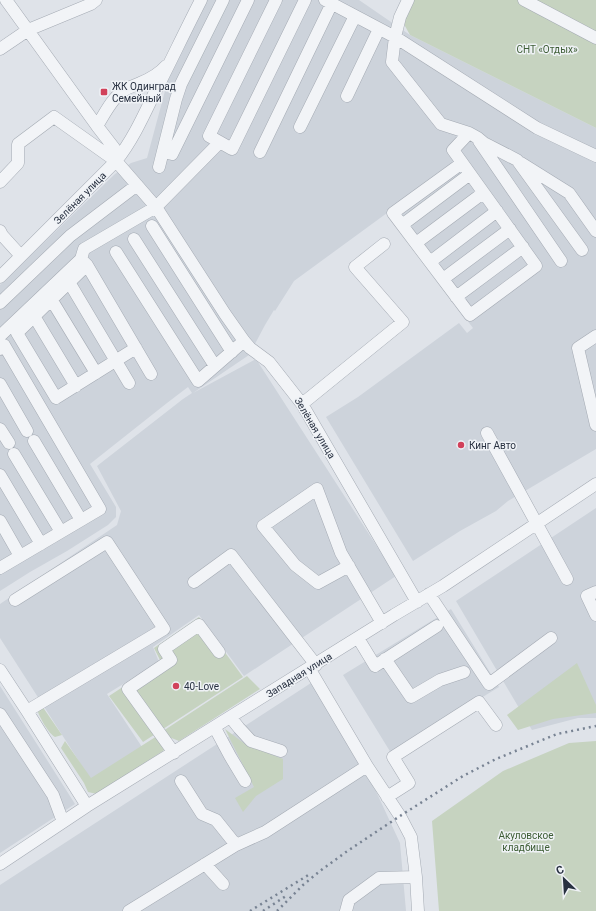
<svg xmlns="http://www.w3.org/2000/svg" width="596" height="911" font-family="Roboto,sans-serif">
  <style>
    .built { fill: #cdd3db }
    .green { fill: #c6d3c0 }
    .lines { fill: none; stroke-linecap: round; stroke-linejoin: round }
    .minor-casing { stroke: #a4aab3; stroke-width: 13 }
    .minor { stroke: #f2f4f7; stroke-width: 12 }
    .rail { stroke: #788393; stroke-width: 2.5; stroke-dasharray: 2 4; stroke-linecap: butt }
    .poi-dot { fill: #d1415a; stroke: #eff2f6; stroke-width: 1.5 }
    .labels { text-anchor: middle; dominant-baseline: central; stroke-width: 3; stroke-linejoin: round; paint-order: stroke }
    .park-label { font-size: 10px; fill: #3d5d35; stroke: #eff2f6 }
    .poi-label { font-size: 10px; fill: #283141; stroke: #eff2f6; text-anchor: start }
    .street-label { font-size: 10px; fill: #283141; stroke: #eff2f6 }
  </style>
  <rect width="100%" height="100%" fill="#dfe3e9"/>
  <path class="built" d="M 207,0 L 359,0 L 410,35 L 596,128 L 596,449 L 508,501 L 496,511 L 460,531 L 413,561 L 326,417 L 358,397 L 459,323 L 467,333 L 473,328 L 444,290 L 445,289 L 387,213 L 294,281 L 275,311 L 274,310 L 265,325 L 249,355 L 193,393 L 256,359 L 396,576 L 244,676 L 199,615 L 153,647 L 159,662 L 107,694 L 142,747 L 91,780 L 0,638 L 0,604 L 117,525 L 121,511 L 97,466 L 183,399 L 192,393 L 188,387 L 167,403 L 90,464 L 116,507 L 116,517 L 108,525 L 67,551 L 30,572 L 0,591 L 0,285 L 115,174 L 131,163 L 147,158 L 169,76 Z
    M 596,508 L 596,718 L 578,718 L 532,730 L 456,601 Z
    M 451,609 L 499,687 L 391,753 L 343,675 Z
    M 311,683 L 367,772 L 400,843 L 406,911 L 0,911 L 0,885 Z
    M 0,686 L 75,804 L 0,853 Z"/>
  <path class="green" d="M 409,0 L 596,0 L 596,128 L 410,35 L 400,17 Z
    M 199,617 L 243,677 L 143,742 L 109,696 L 161,662 L 154,648 Z
    M 577,663 L 596,705 L 596,713 L 553,719 L 518,730 L 507,715 Z
    M 247,676 L 260,689 L 179,741 L 169,737 L 163,731 Z
    M 42,706 L 62,735 L 55,737 C 49,734 40,718 38,712 Z
    M 225,729 L 245,744 L 283,759 L 283,779 L 256,796 L 243,812 L 235,798 L 254,787 Z
    M 157,736 L 166,749 L 97,794 L 88,792 L 84,783 L 61,748 L 65,741 L 91,778 Z
    M 596,741 L 596,911 L 439,911 L 432,821 L 503,771 L 569,743 Z"/>
  <g class="lines">
    <g class="minor-casing">
      <path id="minor" d="M 6,0 L 97,126 L 114,148 L 116,161
        M 276,0 L 209,136 L 232,149 L 305,0
        M 325,0 L 395,37 L 537,128 L 596,156
        M 408,0 L 400,17 L 395,37 L 392,62 L 441,124 L 469,133 L 478,138 L 484,143 L 517,160 L 582,250
        M 524,0 L 596,38
        M 0,49 L 28,30 L 91,4 L 96,0
        M 347,96 L 379,29
        M 97,126 C 104,115 112,98 123,91 C 128,87 134,86 140,83 C 150,79 159,74 166,66
        M 300,127 L 355,16
        M 479,141 L 561,261
        M 163,152 L 172,154 L 248,0
        M 260,152 L 332,3
        M 116,161 C 132,141 143,117 154,94 C 170,63 185,31 201,0
        M 462,163 L 393,213 L 470,315 L 536,266 L 453,150 L 469,133
        M 521,163 L 569,193 L 596,231
        M 159,167 L 176,99 L 181,84 L 223,0
        M 0,182 L 18,163 L 18,144 L 54,117 L 116,161
        M 402,225 L 470,174
        M 152,226 L 232,352
        M 0,231 L 2,235 L 21,256
        M 134,239 L 215,366
        M 416,243 L 483,193
        M 84,249 L 156,207 L 220,142
        M 84,249 L 81,259 L 87,265 L 151,374
        M 116,252 L 198,381 L 244,341
        M 430,262 L 497,211
        M 87,265 L 17,333 L 56,398 L 136,348
        M 0,277 L 116,161 L 156,207 L 225,314 L 244,341 L 250,348 L 269,362 L 302,404 L 417,602
        M 443,279 L 510,229
        M 69,282 L 129,383
        M 456,297 L 523,247
        M 51,299 L 96,373
        M 0,303 L 70,236 L 137,185
        M 34,316 L 76,386
        M 0,336 L 81,259
        M 596,336 L 578,348 L 596,425
        M 0,349 L 4,345 L 100,509 L 0,568
        M 0,384 L 27,431
        M 302,404 L 403,322 L 355,267 L 384,244
        M 0,429 L 9,443
        M 487,433 L 567,579
        M 34,441 L 81,520
        M 14,454 L 61,532
        M 0,475 L 41,544
        M 0,521 L 20,556
        M 349,566 L 318,583 L 295,565 L 263,526 L 317,489 L 341,553 L 382,623
        M 194,582 L 231,555 L 316,665
        M 596,592 L 587,596 L 596,615
        M 429,594 L 489,684 L 551,638
        M 15,600 L 107,542 L 164,629 L 27,711
        M 358,638 L 375,666 L 437,626
        M 385,659 L 411,697 L 440,680 L 464,672
        M 309,668 L 367,766 L 400,816 L 411,837 L 416,877 L 418,911
        M 0,670 L 27,711 L 87,806
        M 0,714 L 53,795 L 63,822
        M 231,718 L 239,728 L 251,741 L 281,751
        M 215,728 L 230,756 L 245,781
        M 174,753 L 128,689 L 171,660 L 164,649 L 199,625 L 219,652
        M 181,781 L 202,814 L 216,820 L 236,845 L 265,832 L 367,766
        M 387,797 L 409,783 L 393,757 L 479,702 L 496,725
        M 0,864 L 87,806 L 394,615 L 443,586 L 596,484
        M 205,864 L 223,884
        M 129,911 L 236,845
        M 346,911 L 349,900 L 379,878 L 416,877"/>
    </g>
    <use href="#minor" class="minor"/>
    <path class="rail" d="M 250,911 L 310,874
      M 263,911 L 286,896
      M 277,911 L 303,885 L 320,871 L 346,852 L 400,816 L 463,776 L 496,759 L 557,734 L 596,726"/>
  </g>
  <g class="poi-dot">
    <rect x="100" y="88" width="8" height="8" rx="2"/>
    <circle cx="461" cy="445" r="4"/>
    <circle cx="176" cy="686" r="4"/>
  </g>
  <g class="labels">
    <g class="park-label">
      <text x="547" y="49">СНТ «Отдых»</text>
      <text x="526" y="835">Акуловское<tspan x="526" dy="12">кладбище</tspan></text>
    </g>
    <g class="poi-label">
      <text x="112" y="86">ЖК Одинград<tspan x="112" dy="12">Семейный</tspan></text>
      <text x="469" y="445">Кинг Авто</text>
      <text x="184" y="686">40-Love</text>
    </g>
    <g class="street-label">
      <text transform="translate(80 198) rotate(-45)">Зелёная улица</text>
      <text transform="translate(315 428) rotate(59)">Зелёная улица</text>
      <text transform="translate(299 675) rotate(-32)">Западная улица</text>
    </g>
  </g>
  <g transform="translate(564 879) rotate(335)" stroke="#eff2f6" stroke-width="3" paint-order="stroke">
  <path d="M0-3L7 15L0 10L-7 15Z" fill="#283141"/>
  <text y="-6" font-size="11" font-weight="bold" text-anchor="middle" fill="#283141">С</text>
  </g>
</svg>
